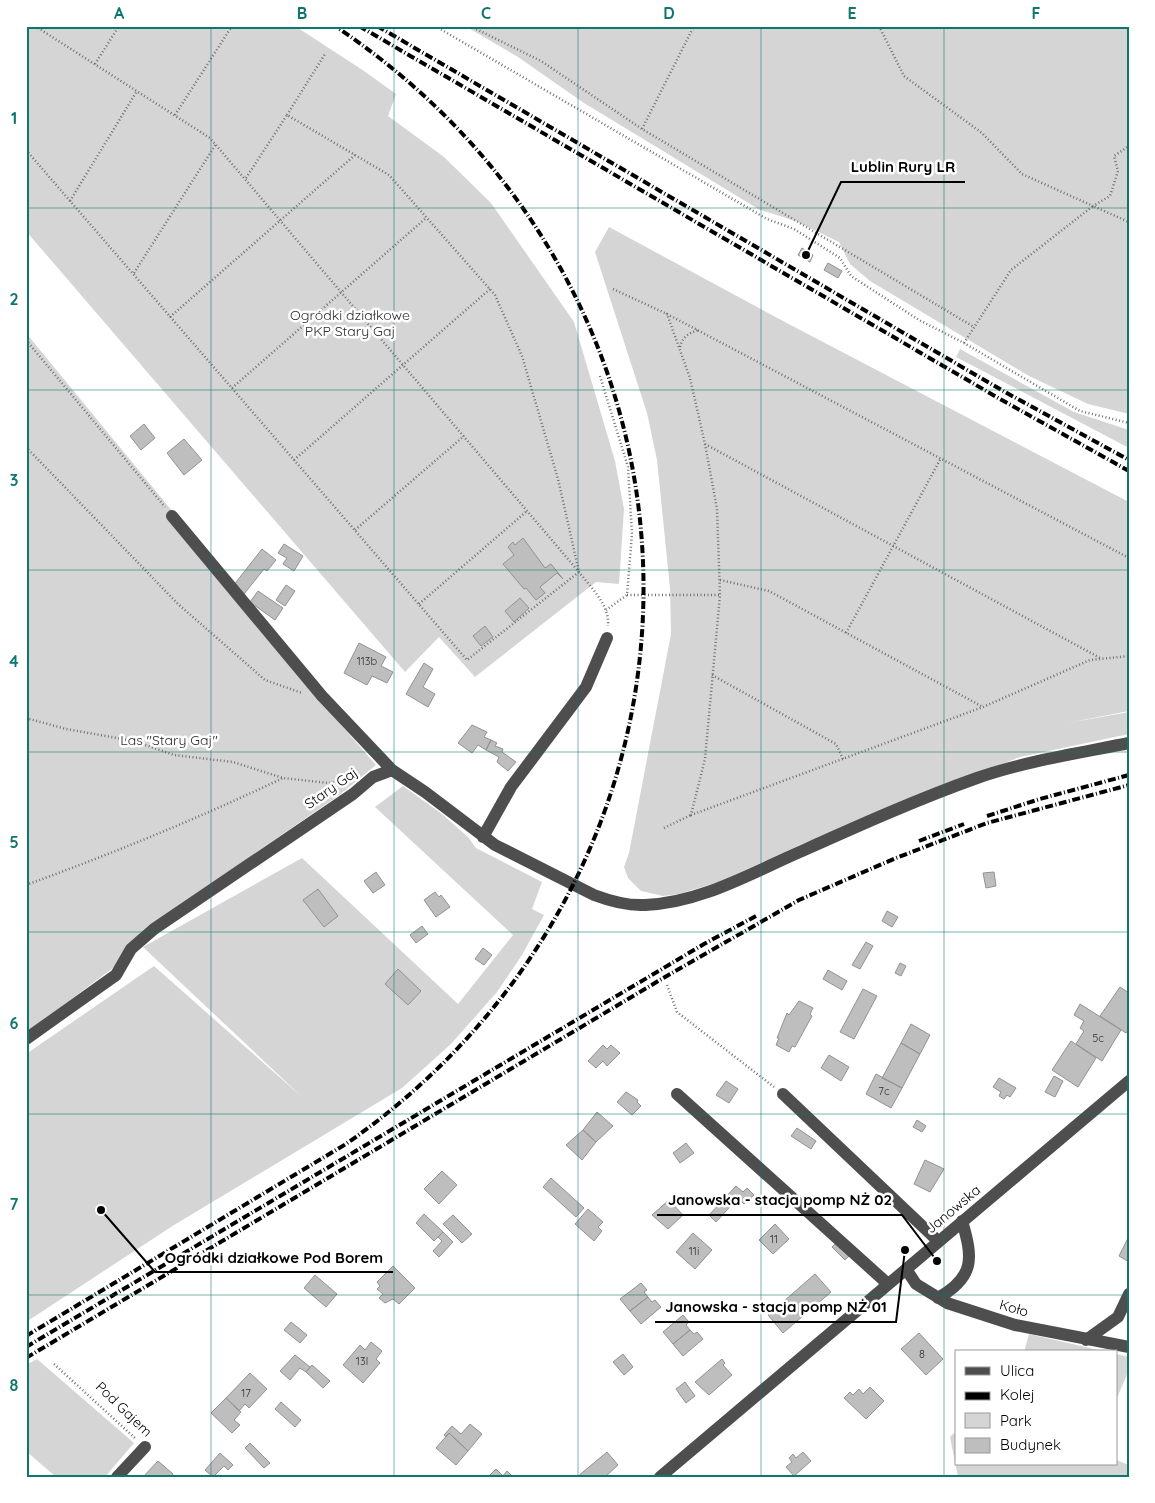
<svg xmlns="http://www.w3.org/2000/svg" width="1155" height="1503" font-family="Quicksand,sans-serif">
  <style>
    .green { fill: #d5d5d5 }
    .building { fill: #bebebe; stroke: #929292 }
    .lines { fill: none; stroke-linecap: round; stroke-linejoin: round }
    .path { stroke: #707070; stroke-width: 2.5; stroke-dasharray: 1 2.5; stroke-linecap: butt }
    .minor { stroke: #4e4e4e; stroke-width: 12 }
    .rail { stroke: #000; stroke-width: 4; stroke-dasharray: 8 2.5 1 2.5; stroke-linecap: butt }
    .grid { fill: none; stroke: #0f766e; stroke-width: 1; stroke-opacity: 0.55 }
    .labels { text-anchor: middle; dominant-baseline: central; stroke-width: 5; stroke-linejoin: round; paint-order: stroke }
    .number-label { font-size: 11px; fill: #303030 }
    .park-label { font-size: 14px; fill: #2c2c2c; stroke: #fff }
    .street-label { font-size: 14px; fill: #000; stroke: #fff }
    .leader { fill: none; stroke: #000; stroke-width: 2 }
    .callout-dot { fill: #000; stroke: #fff; stroke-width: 2 }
    .callout-label { font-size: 15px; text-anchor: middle; font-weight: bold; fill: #000; stroke: #fff; stroke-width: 5; stroke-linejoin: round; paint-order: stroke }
    .neatline { fill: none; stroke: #0f766e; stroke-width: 2 }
    .grid-label { font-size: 16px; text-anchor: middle; font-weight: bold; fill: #0f766e }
  </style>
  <rect width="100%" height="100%" fill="#fff"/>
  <path class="green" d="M 26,26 L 295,26 L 364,71 L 396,94 L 388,116 L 444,157 L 491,203 L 574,322 L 615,461 L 624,509 L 619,584 L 596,582 L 475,677 L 439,637 L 405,672 L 26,231 Z
    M 465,26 L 1126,26 L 1129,29 L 1129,414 L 1088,404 L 1029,376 L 870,281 L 850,264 L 839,242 L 796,221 L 760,210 L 584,103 L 518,57 Z
    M 609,227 L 781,320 L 1129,502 L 1129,711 L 1067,723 L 1129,712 L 1129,734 L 1020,757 L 802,844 L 722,881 L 679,894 L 663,896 L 641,891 L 628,878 L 624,867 L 629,853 L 671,634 L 670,588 L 657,460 L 647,413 L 595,252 Z
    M 26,333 L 205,551 L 304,682 L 376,765 L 338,796 L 255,853 L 125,951 L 113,968 L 26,1033 Z
    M 960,349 L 1074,412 L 1129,430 L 1129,448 L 956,357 Z
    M 403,786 L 442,814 L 468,837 L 476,848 L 542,882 L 532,909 L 544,915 L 522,955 L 497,992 L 451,1044 L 402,1088 L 174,1225 L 26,1322 L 26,1054 L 154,966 L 302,1097 L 143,947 L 302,858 L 458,1004 L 513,935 L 375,807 Z
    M 1029,1334 L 1107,1352 L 1024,1352 Z
    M 1116,1354 L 1129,1357 L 1129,1370 L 1116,1400 Z
    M 37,1359 L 134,1443 L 105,1477 L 56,1477 L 26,1451 L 26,1365 Z
    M 956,1431 L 956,1464 L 1116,1464 L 1116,1460 L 1129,1465 L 1129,1477 L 958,1477 L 950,1437 Z"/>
  <path class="building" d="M 802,248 L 813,255 L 810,262 L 798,255 Z
    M 828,263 L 842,271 L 838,278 L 824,270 Z
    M 144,424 L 155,438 L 141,450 L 130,436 Z
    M 184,439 L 202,460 L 184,475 L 167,453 Z
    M 523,538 L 545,568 L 551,564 L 563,579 L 557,573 L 540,587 L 545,593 L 536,600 L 526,588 L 524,589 L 503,564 L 514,555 L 508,547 L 513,542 L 515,545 Z
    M 284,544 L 303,556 L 294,571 L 283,564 L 287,558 L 278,553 Z
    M 262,549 L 276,560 L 267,571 L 264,569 L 244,594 L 233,586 Z
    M 286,585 L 295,591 L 285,606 L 276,600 Z
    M 258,591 L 283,608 L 275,620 L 250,602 Z
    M 520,598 L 529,608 L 514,622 L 505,611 Z
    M 485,626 L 493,637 L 481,646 L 473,636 Z
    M 359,643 L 386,657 L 381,666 L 393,672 L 387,683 L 372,676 L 367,685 L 344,673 Z
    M 424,663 L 433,669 L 423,687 L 435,694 L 428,707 L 406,694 Z
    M 472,725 L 487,732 L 484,737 L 491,740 L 486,750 L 478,745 L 472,753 L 458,743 Z
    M 491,740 L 497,743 L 495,746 L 503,749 L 502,752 L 516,762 L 508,771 L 497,762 L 499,757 L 486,750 Z
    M 376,872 L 385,885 L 373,893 L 364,881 Z
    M 994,872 L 996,886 L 986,888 L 983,873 Z
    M 318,889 L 338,916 L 324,927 L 303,900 Z
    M 435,892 L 439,897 L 441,895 L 450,907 L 436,917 L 424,900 Z
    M 887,911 L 898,917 L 892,927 L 882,921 Z
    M 422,926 L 428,934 L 416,943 L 410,935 Z
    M 866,942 L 873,946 L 860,969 L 852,965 Z
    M 483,948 L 492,955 L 484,965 L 475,959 Z
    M 900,963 L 906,966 L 901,976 L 895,973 Z
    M 398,969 L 421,991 L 408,1005 L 385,984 Z
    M 828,970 L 847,981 L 842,990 L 823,979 Z
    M 1120,987 L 1129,993 L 1129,1029 L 1126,1033 L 1100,1016 Z
    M 863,989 L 877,996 L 854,1039 L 840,1032 Z
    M 799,1001 L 813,1008 L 810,1014 L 812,1016 L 795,1047 L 792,1046 L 789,1052 L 776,1045 L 779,1038 L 777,1038 L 787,1013 L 789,1015 Z
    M 1080,1004 L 1121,1030 L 1102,1061 L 1076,1044 L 1084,1031 L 1080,1028 L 1084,1021 L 1074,1015 Z
    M 911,1024 L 930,1035 L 920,1054 L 901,1043 Z
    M 1071,1041 L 1096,1058 L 1078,1087 L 1052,1070 Z
    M 901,1043 L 920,1054 L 902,1088 L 882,1078 Z
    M 603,1045 L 607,1049 L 611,1045 L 620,1053 L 607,1066 L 603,1061 L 596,1068 L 588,1061 Z
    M 829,1055 L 849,1067 L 841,1081 L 821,1068 Z
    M 876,1074 L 902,1088 L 891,1108 L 866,1094 Z
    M 1054,1076 L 1063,1081 L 1055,1097 L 1045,1092 Z
    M 999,1078 L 1016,1088 L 1010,1097 L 1007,1095 L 1004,1099 L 999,1096 L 1001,1092 L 993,1087 Z
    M 726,1081 L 738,1089 L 729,1103 L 716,1095 Z
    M 626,1092 L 638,1100 L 637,1102 L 641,1106 L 632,1115 L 617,1102 Z
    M 597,1112 L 613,1126 L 596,1142 L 583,1130 Z
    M 917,1120 L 926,1126 L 922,1132 L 913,1127 Z
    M 797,1128 L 816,1141 L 811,1149 L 791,1136 Z
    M 583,1130 L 596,1142 L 582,1160 L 566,1145 Z
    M 686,1143 L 694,1153 L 680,1163 L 673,1153 Z
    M 925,1160 L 944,1169 L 930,1192 L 914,1184 Z
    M 442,1171 L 457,1185 L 439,1204 L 424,1189 Z
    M 551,1178 L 584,1208 L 576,1217 L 543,1187 Z
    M 736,1186 L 743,1192 L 747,1188 L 754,1195 L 744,1204 L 738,1198 L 716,1222 L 709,1215 Z
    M 669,1200 L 683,1215 L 668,1229 L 652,1215 Z
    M 588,1209 L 603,1222 L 598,1227 L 602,1231 L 594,1241 L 575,1224 Z
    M 424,1214 L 443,1232 L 434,1241 L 416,1223 Z
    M 453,1215 L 472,1234 L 462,1243 L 443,1224 Z
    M 775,1224 L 789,1239 L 773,1254 L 759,1240 Z
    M 443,1232 L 453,1242 L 439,1257 L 433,1251 L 442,1241 L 438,1237 Z
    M 693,1233 L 712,1250 L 695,1269 L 676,1252 Z
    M 1129,1236 L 1129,1262 L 1119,1256 Z
    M 837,1242 L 850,1255 L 845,1260 L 832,1247 Z
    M 393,1266 L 415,1288 L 399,1304 L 393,1299 L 385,1303 L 379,1298 L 383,1294 L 377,1289 L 380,1286 L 377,1282 Z
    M 815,1274 L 831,1292 L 783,1333 L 768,1315 Z
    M 315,1275 L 337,1294 L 326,1307 L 304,1288 Z
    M 641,1283 L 647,1290 L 644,1292 L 648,1297 L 630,1311 L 620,1299 Z
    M 648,1297 L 652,1302 L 655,1300 L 661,1307 L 641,1324 L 630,1311 Z
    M 683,1315 L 689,1322 L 686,1325 L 690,1330 L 673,1344 L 663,1332 Z
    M 291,1322 L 307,1335 L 300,1343 L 284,1330 Z
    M 690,1330 L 694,1334 L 697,1332 L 703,1339 L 683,1356 L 673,1344 Z
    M 919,1333 L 943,1359 L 926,1375 L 901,1349 Z
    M 371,1342 L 382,1351 L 376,1359 L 380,1363 L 363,1383 L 343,1365 L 360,1345 L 365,1350 Z
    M 623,1354 L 633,1367 L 624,1375 L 613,1362 Z
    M 295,1355 L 310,1367 L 306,1372 L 300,1368 L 290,1380 L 280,1371 Z
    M 722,1359 L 725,1363 L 723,1365 L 732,1375 L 709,1395 L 695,1382 Z
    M 312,1365 L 330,1381 L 323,1388 L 306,1372 Z
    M 250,1373 L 267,1389 L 249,1408 L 245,1404 L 239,1411 L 226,1398 Z
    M 685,1382 L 695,1396 L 686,1403 L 676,1389 Z
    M 870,1387 L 884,1401 L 866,1419 L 844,1398 L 850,1392 L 853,1395 L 859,1389 L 863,1394 Z
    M 226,1398 L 241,1412 L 234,1420 L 240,1425 L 232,1433 L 211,1413 Z
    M 281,1402 L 301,1420 L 295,1427 L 275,1409 Z
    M 470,1424 L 482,1434 L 468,1451 L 449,1433 L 446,1437 L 444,1435 L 452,1426 L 461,1434 Z
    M 449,1433 L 468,1451 L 456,1465 L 436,1448 Z
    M 250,1443 L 270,1463 L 264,1468 L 245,1448 Z
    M 607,1452 L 618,1465 L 605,1477 L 577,1477 Z
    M 803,1452 L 811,1461 L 794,1476 L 786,1467 L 792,1462 L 789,1458 L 793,1454 L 796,1458 Z
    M 220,1453 L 233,1465 L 228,1470 L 224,1466 L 213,1477 L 205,1470 Z
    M 158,1461 L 173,1474 L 171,1477 L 143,1477 Z
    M 496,1469 L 503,1476 L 507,1471 L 513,1477 L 488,1477 Z"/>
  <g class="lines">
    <path class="path" d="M 35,26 L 210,138 L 579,572 C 591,588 610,605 608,626
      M 435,26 L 767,219 L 794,229 L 840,258 L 851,276 L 919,320 L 964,343 L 1080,411 L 1129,423
      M 470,26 L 541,61 L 642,129 L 974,327
      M 879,26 L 904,76 L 982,133 L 1022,174 L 1093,206 L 1110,196 L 1118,171 L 1114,156 L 1129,146
      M 95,64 L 119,26
      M 175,115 L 232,26
      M 287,115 L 325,54
      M 642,129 L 694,26
      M 26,150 L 467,660 L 579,572 L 558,479 L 522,356 L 495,295 L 389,175 L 287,115 L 246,178
      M 70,201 L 137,91
      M 134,273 L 216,144
      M 613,289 L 667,314
      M 170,317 L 355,155
      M 26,340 L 165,507
      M 964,343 L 1011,270 L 1093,206 L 1129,222
      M 680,347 C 683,336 688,334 698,330
      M 600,376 L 628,467 L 632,534 L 627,595 L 606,610
      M 232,388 L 426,218
      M 705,444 L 1102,659
      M 26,447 L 178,604 L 265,680 L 302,693
      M 294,460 L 490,289
      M 355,530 L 464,436
      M 1129,558 L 667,314 L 690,378 L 705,444 L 717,509 L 720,595 L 705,759 L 691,815 L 983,707 L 1090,660 L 1129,656
      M 720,580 L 769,591 L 983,707
      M 627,595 L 720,595
      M 419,604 L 527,511
      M 846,633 L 941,458
      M 712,675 L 836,744 L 843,759
      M 26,718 L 66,729 L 134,741 L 174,755 L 233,762 L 283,778 L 329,783 L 347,781
      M 664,828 L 691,815
      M 26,885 C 114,853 199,818 283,778
      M 667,985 L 677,1012 L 774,1087
      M 54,1364 L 136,1439"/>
    <path class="minor" d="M 172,516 L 322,696 L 392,770 L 425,792 L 495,845 L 594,895 C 610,901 628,906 645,905 C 701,903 753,872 802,851 C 860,825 918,799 977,778 C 1026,761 1079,753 1129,743
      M 483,837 L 511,787 L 586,687 L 607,638
      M 26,1039 L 116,975 L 131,949 L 154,929 L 353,794 L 373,777 L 392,770
      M 677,1094 L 888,1284
      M 783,1094 L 938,1241
      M 906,1269 L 916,1284 L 947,1303 L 1015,1325 L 1129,1347
      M 938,1298 C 975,1277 973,1258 962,1221
      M 1086,1340 L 1118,1317 L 1129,1294
      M 117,1477 L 145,1447
      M 660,1477 L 1129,1081"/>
    <path class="rail" d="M 359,26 L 1000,399 L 1129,471
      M 377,26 L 1005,392 L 1129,460
      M 987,816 L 1040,799 L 1129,775
      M 919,841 L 964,824
      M 26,1336 L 346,1144 C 747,864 742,298 335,26
      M 26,1347 L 704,944 L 756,916
      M 26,1358 L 665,977 L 799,900 L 896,858 L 987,823 L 1129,785"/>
  </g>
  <path class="grid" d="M 211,26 L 211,1477M 394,26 L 394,1477M 578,26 L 578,1477M 761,26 L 761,1477M 944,26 L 944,1477M 26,208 L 1129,208M 26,390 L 1129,390M 26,570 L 1129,570M 26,752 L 1129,752M 26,932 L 1129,932M 26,1114 L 1129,1114M 26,1295 L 1129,1295"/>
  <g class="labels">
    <g class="number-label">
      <text x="367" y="661">113b</text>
      <text x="1098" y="1038">5c</text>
      <text x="884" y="1091">7c</text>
      <text x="774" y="1239">11</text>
      <text x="694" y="1251">11i</text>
      <text x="922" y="1354">8</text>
      <text x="362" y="1361">13l</text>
      <text x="246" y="1393">17</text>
    </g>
    <g class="park-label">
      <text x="350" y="315">Ogródki działkowe<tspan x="350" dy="16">PKP Stary Gaj</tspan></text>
      <text x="169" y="740">Las "Stary Gaj"</text>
    </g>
    <g class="street-label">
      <text transform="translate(331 788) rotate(-35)">Stary Gaj</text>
      <text transform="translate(953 1209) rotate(-40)">Janowska</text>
      <text transform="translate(1014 1308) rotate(16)">Koło</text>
      <text transform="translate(124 1409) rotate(44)">Pod Gajem</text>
    </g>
  </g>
  <path class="leader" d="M806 255L841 182H965M937 1261L902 1215H657M101 1210L155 1272H393M905 1250L896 1322H655"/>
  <g class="callout-dot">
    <circle cx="806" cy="255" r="5"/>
    <circle cx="937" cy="1261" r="5"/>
    <circle cx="101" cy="1210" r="5"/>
    <circle cx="905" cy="1250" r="5"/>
  </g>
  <g class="callout-label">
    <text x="903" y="172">Lublin Rury LR</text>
    <text x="780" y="1205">Janowska - stacja pomp NŻ 02</text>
    <text x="274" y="1263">Ogródki działkowe Pod Borem</text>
    <text x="776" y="1312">Janowska - stacja pomp NŻ 01</text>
  </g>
  <rect width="1155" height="1503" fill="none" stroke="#ffffff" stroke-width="55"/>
  <rect x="955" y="1350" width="162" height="115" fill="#ffffff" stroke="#999999"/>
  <rect x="965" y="1367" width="25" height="8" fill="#4e4e4e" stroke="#999999"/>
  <text x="1000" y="1376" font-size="15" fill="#000000">Ulica</text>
  <rect x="965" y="1392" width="25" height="8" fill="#000000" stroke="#999999"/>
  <text x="1000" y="1400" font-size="15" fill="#000000">Kolej</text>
  <rect x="965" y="1413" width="25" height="15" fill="#d5d5d5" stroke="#999999"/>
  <text x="1000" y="1426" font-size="15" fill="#000000">Park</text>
  <rect x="965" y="1438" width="25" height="15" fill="#bebebe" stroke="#999999"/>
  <text x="1000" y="1450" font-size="15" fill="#000000">Budynek</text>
  <rect x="28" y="28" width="1100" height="1448" class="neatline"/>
  <g class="grid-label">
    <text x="119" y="19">A</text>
    <text x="302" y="19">B</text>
    <text x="486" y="19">C</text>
    <text x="669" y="19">D</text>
    <text x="852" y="19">E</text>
    <text x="1036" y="19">F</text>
    <text x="14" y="124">1</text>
    <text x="14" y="305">2</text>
    <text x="14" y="486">3</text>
    <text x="14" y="667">4</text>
    <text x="14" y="848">5</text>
    <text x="14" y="1029">6</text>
    <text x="14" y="1210">7</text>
    <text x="14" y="1391">8</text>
  </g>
</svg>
